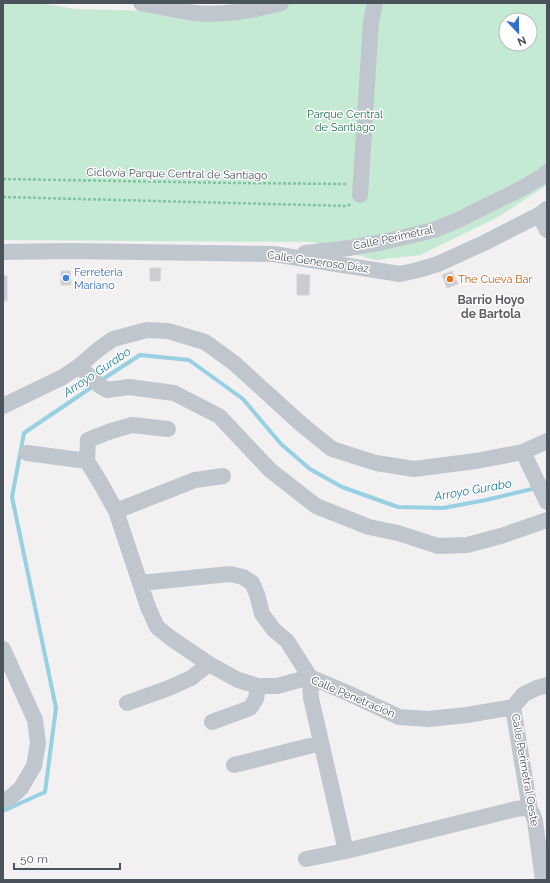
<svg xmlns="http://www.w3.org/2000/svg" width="550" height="883" font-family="Raleway,sans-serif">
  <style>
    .green { fill: #c4ead3; fill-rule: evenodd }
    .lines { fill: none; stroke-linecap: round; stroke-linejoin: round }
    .stream { stroke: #96d0e2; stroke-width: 4 }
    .building { fill: #cbccd1; stroke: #d4d6da }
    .path { stroke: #80c4a3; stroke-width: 2.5; stroke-dasharray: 3 2; stroke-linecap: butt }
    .minor { stroke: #c0c6cd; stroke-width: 16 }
    .shop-dot { fill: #3f7fe0; stroke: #fff; stroke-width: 1.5 }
    .food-dot { fill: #e8710a; stroke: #fff; stroke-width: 1.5 }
    .labels { text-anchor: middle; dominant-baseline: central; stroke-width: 3; stroke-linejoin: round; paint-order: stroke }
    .park-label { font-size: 11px; fill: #23744d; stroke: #fff }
    .street-label { font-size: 11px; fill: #4a525b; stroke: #fff }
    .shop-label { font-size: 11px; fill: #366cbe; stroke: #fff; text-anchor: start }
    .food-label { font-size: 11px; fill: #c56008; stroke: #fff; text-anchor: start }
    .neighbourhood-label { font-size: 12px; font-weight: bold; fill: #5d6064; stroke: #fff }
    .water-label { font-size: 12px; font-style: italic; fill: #1e7e9a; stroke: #fff }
  </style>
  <rect width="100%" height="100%" fill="#f2f0f0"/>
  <path class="green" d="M 3,3 L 39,3 L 76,9 L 223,13 L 266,3 L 546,3 L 547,4 L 547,185 L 498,217 L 420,255 L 375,260 L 312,242 L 3,240 ZM 506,20 L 530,20 L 530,44 L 506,44 Z"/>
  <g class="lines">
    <path class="stream" d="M 100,381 L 140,355 L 189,360 L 243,399 L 281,444 L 310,469 L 342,487 L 398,507 L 443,508 L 486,500 L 536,488
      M 3,811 L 45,792 L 56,708 L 12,497 L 24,433 L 95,385"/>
  </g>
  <path class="building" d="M 150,268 L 161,268 L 160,281 L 150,281 Z
    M 61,271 L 70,271 L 71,285 L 61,285 Z
    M 452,271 L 458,284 L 447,288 L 442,275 Z
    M 297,274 L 310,275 L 309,295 L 297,295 Z
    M 3,276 L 7,276 L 7,301 L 3,301 Z"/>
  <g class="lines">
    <path class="path" d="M 3,179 L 234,183 L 346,184
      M 3,197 L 347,206 L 351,204"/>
    <path class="minor" d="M 141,3 C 159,6 177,11 195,13 C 221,16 256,10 281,3
      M 360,195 L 371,22 L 375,3
      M 539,215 L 547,230
      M 3,252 L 70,251 L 273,254 L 400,274 L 418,270 L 438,264 L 484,243 L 539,215 L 547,209
      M 305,253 L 349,248 L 383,242 L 434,230 L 458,220 L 519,190 L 543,176 L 547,172
      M 79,366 L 100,386 L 107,390 L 129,387 L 174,393 L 219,416 L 270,470 L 316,506 L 369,527 L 398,533 L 438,546 L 467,545 L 501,536 L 547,520
      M 3,406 L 63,377 L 79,366 L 99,349 L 113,339 L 147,330 L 168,331 L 205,342 L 234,363 L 301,424 L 332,449 L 376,463 L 414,469 L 476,461 L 523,452 L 547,441
      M 523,452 L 547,502
      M 27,453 L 87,461 L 88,440 L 111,431 L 132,425 L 168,429
      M 87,461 L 101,484 L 116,511 L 148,607 L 157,627 L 172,639 L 209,664 L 238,680 L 258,686 L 277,686 L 310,677 L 350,694 L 399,717 L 428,719 L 467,715 L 513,707 L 524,694 L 537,688 L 547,685
      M 116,511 L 195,480 L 223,476
      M 140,583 L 230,574 L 243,577 L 252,583 L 257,594 L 262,614 L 274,630 L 287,641 L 310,677 L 311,698 L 346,851
      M 3,649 L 35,720 L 38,743 L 34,766 L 21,788 L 10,798 L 3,800
      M 127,703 L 169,688 L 191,678 L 209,664
      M 513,707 L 530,810 L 533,815 L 535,821 L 543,880
      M 212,722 L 250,708 L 256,699 L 258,686
      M 234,765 L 321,743
      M 306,859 L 346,851 L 516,809 L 524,808 L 530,810"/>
  </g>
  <circle class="shop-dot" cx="66" cy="278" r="4"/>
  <circle class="food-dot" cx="450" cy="279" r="4"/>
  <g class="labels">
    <g class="park-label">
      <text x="345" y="114">Parque Central<tspan x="345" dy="13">de Santiago</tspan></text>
    </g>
    <g class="street-label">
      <text transform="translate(177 174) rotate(1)">Ciclovía Parque Central de Santiago</text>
      <text transform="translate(393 238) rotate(-12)">Calle Perimetral</text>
      <text transform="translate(318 262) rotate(8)">Calle Generoso Díaz</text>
      <text transform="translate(353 697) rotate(23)">Calle Penetración</text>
      <text transform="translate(525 770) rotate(80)">Calle Perimetral Oeste</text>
    </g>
    <g class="shop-label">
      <text x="74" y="272">Ferreteria<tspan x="74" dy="13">Mariano</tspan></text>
    </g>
    <g class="food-label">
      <text x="458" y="279">The Cueva Bar</text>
    </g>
    <g class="neighbourhood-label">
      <text x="491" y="300">Barrio Hoyo<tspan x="491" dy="14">de Bartola</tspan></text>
    </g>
    <g class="water-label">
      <text transform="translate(97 372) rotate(-34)">Arroyo Gurabo</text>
      <text transform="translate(473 490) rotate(-10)">Arroyo Gurabo</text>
    </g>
  </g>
  <rect width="550" height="883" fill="none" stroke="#4a525b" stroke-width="8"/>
  <g transform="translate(518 32) rotate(158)"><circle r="19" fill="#ffffff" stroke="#b7babd"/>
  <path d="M0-3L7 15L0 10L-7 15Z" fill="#2f71cc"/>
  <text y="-6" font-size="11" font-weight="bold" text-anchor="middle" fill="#4a525b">N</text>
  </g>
  <path d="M14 863v6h106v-6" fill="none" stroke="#4a525b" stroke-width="2"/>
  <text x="20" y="863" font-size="12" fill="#4a525b" stroke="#ffffff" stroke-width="3" paint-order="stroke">50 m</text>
</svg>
